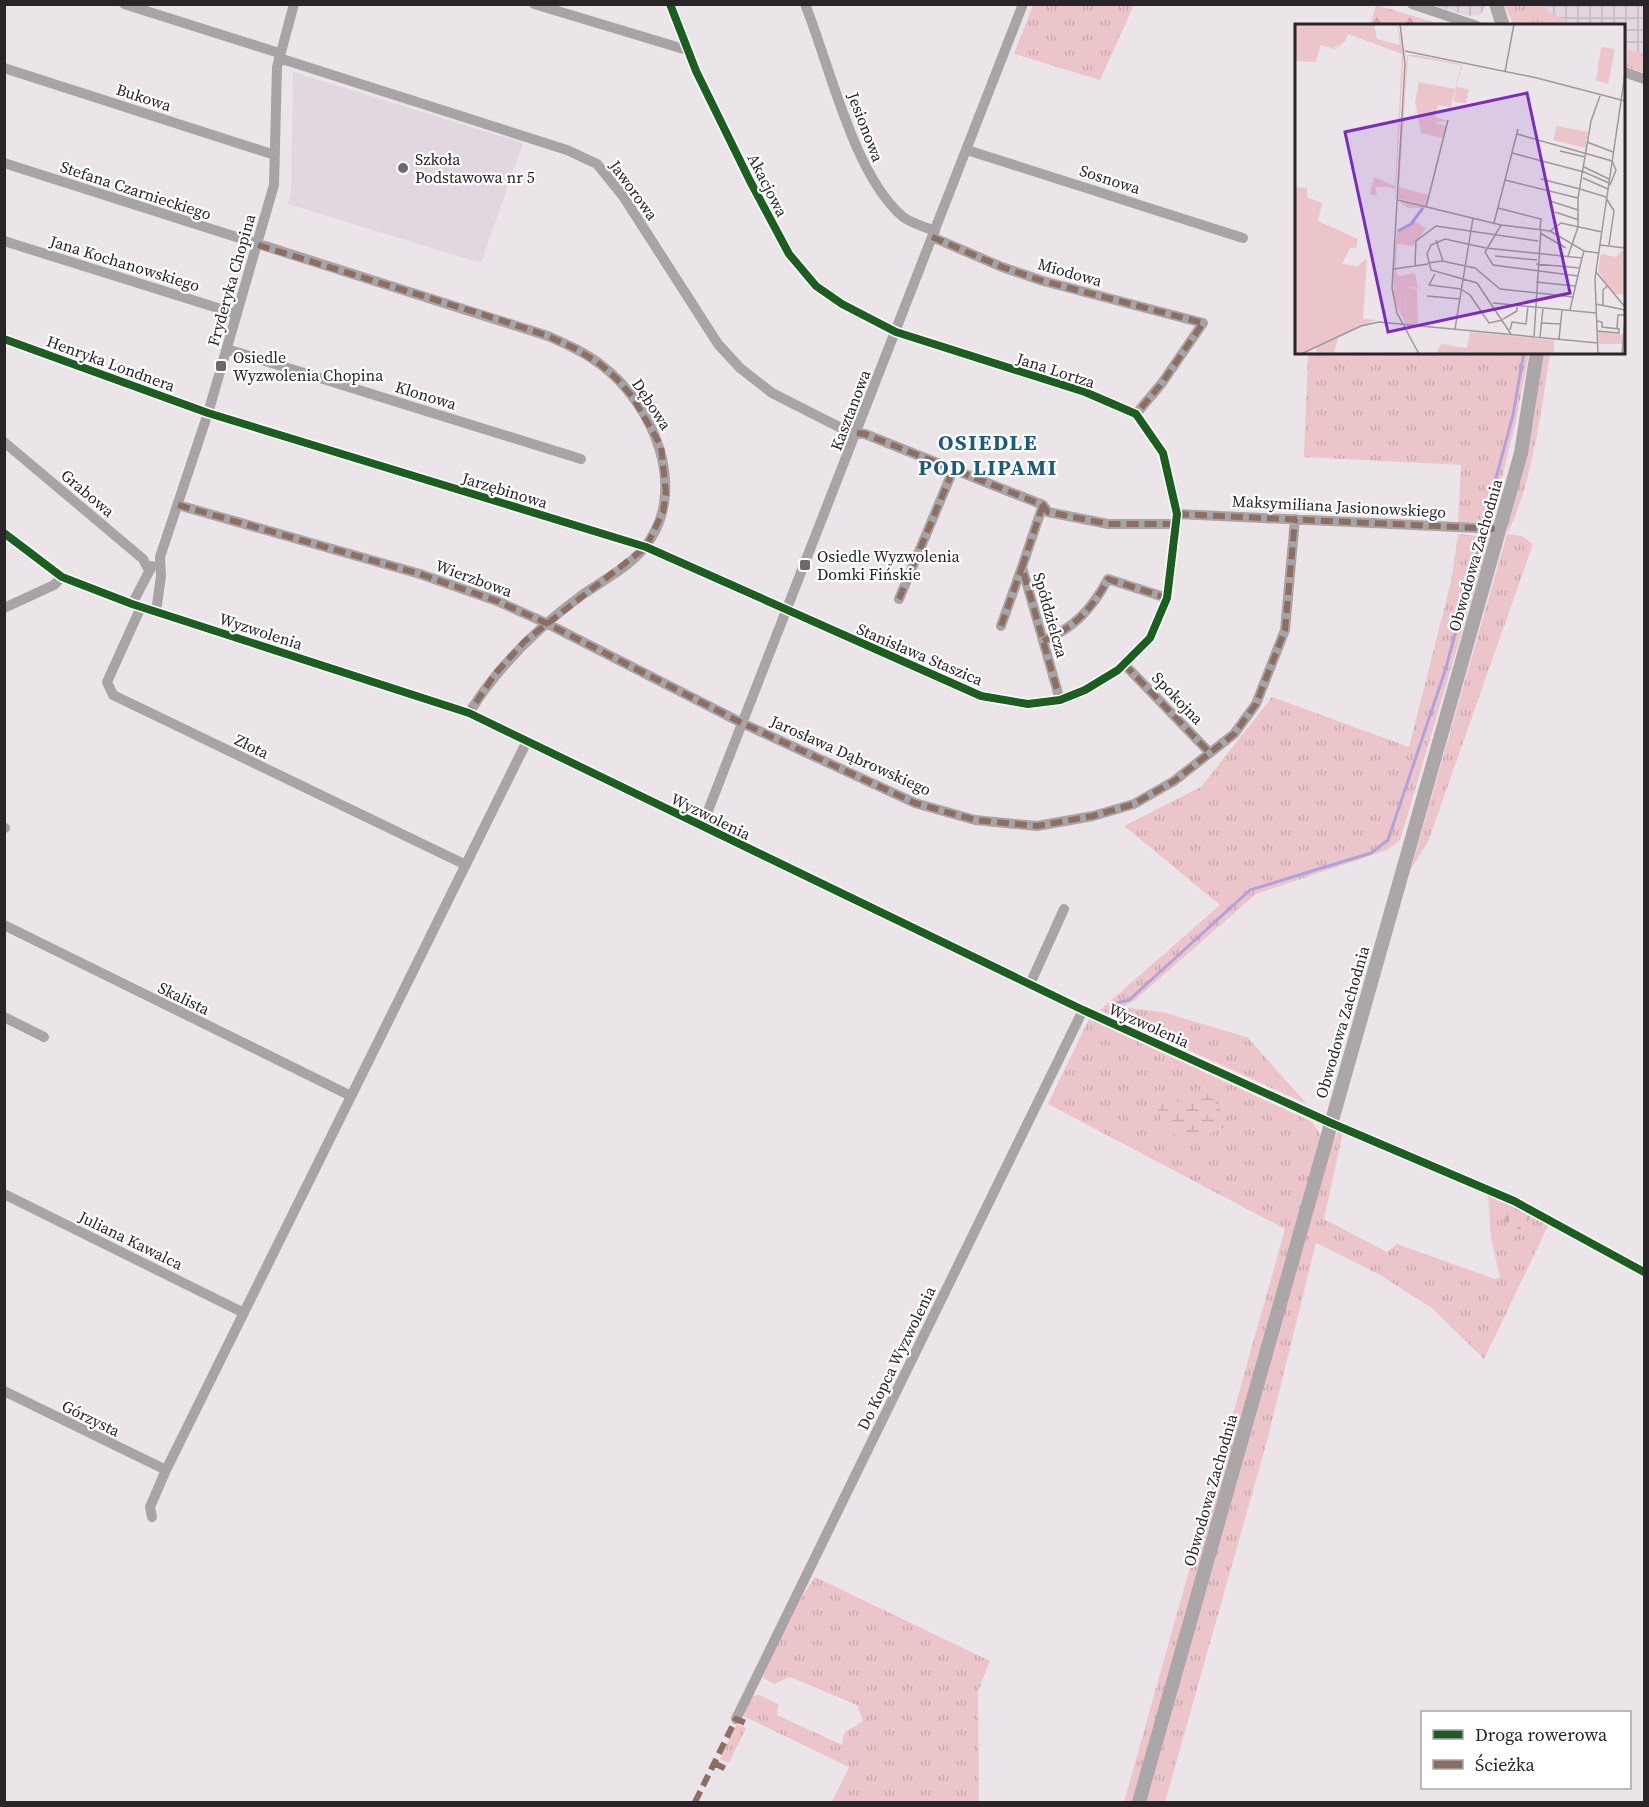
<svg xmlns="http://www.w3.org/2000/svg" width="1649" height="1807" font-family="'Source Serif 4',serif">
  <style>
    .built { fill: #e2d7e0 }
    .industrial { fill: url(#industrial-grid) }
    .grass { fill: url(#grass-tufts) }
    .forest { fill: url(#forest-firs) }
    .wetland { fill: url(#wetland-marsh) }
    .cemetery { fill: url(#cemetery-stones) }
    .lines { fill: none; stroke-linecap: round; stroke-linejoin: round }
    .stream { stroke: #b0a2dc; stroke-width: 3 }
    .minor { stroke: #a8a4a6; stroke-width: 10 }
    .major { stroke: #aba7a9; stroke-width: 14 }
    .quiet { stroke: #8d6e63; stroke-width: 6; stroke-dasharray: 12 6; stroke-linecap: butt }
    .cycleway-casing { stroke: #fff; stroke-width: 11 }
    .cycleway { stroke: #1b5e20; stroke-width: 8 }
    .poi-dot { fill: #6c686b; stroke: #fff; stroke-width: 2 }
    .labels { text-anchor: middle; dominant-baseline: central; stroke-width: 4.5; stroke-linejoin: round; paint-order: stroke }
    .street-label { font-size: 16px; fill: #282427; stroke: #fff }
    .poi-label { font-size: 16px; fill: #282427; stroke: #fff; text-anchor: start }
    .district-label { font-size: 22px; font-weight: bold; letter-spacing: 1.5px; fill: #1a5d7a; stroke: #fff }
    .inset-river { fill: none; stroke: #b0a2dc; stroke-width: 3 }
    .inset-road { fill: none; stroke: #9d989c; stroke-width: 1.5 }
    .view { fill: #7b2cbf; fill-opacity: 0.15; stroke: #7b2cbf; stroke-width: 3 }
    .inset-edge { fill: none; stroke: #282427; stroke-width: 3 }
  </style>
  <defs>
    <pattern id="industrial-grid" width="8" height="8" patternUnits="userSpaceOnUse" patternTransform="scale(1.5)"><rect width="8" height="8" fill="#e2d7e0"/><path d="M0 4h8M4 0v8" fill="none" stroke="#c2b8c0"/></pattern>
    <pattern id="grass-tufts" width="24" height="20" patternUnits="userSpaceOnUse" patternTransform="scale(1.5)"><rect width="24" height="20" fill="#ecc5ca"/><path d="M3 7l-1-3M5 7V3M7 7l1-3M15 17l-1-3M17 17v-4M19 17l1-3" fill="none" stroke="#caa9ae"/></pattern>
    <pattern id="forest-firs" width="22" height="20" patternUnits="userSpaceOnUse" patternTransform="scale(1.5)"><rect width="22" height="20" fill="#ecc5ca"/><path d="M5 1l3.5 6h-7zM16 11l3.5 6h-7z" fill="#caa9ae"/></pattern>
    <pattern id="wetland-marsh" width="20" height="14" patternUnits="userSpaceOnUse" patternTransform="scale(1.5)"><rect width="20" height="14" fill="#ecc5ca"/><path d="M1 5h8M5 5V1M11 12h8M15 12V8" fill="none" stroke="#caa9ae"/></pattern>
    <pattern id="cemetery-stones" width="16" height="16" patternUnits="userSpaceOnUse" patternTransform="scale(1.5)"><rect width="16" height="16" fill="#ecc5ca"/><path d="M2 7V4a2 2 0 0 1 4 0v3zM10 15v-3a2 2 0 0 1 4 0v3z" fill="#caa9ae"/></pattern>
  </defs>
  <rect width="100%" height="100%" fill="#ebe5ea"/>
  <path class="built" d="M 293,72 L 523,143 L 481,263 L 288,204 L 291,193 Z"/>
  <path class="industrial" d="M 1432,5 L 1485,5 L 1485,8 L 1480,15 L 1468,16 Z
    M 1545,5 L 1644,5 L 1644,55 L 1624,48 L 1624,26 L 1571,25 L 1547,10 Z"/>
  <path class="grass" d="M 1033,5 L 1134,5 L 1100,80 L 1014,54 Z
    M 1504,5 L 1545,5 L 1547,10 L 1571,25 L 1514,25 Z
    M 1624,48 L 1644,55 L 1644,73 L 1624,66 Z
    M 1308,353 L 1529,353 L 1516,421 L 1491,523 L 1458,522 L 1461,465 L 1304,457 Z
    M 1542,353 L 1550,353 C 1542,408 1532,485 1507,534 L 1522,536 L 1533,544 L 1428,842 L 1411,869 L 1507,534 L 1510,510 L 1534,419 Z
    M 1458,534 L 1490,537 L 1400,840 L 1387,850 L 1256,894 L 1136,999 L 1123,1007 L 1162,1012 L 1247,1037 L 1307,1104 L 1100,1010 L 1220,905 L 1124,826 L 1201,787 L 1272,697 L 1409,747 L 1451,582 Z
    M 1089,1019 L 1312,1122 L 1321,1136 L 1132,1802 L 1124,1802 L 1285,1229 L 1048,1104 Z
    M 1338,1132 L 1343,1132 L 1324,1219 L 1387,1252 L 1397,1244 L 1495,1279 L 1500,1277 L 1491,1239 L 1488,1195 L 1549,1224 L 1484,1359 L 1432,1308 L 1380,1275 L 1316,1243 L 1267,1441 L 1165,1802 L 1146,1802 L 1333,1140 Z
    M 815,1577 L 990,1661 L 978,1691 L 979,1802 L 832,1802 L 849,1767 L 741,1715 L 752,1696 L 760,1695 L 778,1704 L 777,1715 L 842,1745 L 844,1733 L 863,1721 L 857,1705 L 790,1677 L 774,1684 L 764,1678 L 763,1673 L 799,1601 Z
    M 737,1724 L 746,1728 L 729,1763 L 720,1759 Z"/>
  <path class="forest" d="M 1376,5 L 1443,25 L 1370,25 Z"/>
  <path class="wetland" d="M 1205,1092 C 1217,1102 1224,1111 1225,1127 C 1190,1144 1169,1147 1156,1103 L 1161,1097 L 1180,1103 Z"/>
  <path class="cemetery" d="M 1510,1208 L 1530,1216 L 1524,1231 L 1503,1222 Z"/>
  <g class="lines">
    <path class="stream" d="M 1485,519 L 1513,415 L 1524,352
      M 1117,1003 L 1129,1000 L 1250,890 L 1371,853 L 1388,840 L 1445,671 L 1479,546"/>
    <path class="minor" d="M 124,4 L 279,53
      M 534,4 L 687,50
      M 805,4 C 830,66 853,173 902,216 C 910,223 925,227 935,231
      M 1412,4 L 1477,26
      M 279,58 L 567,150 L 597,164 L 623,196 L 718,344 L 740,368 L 772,393 L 851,433 L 865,434 L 1043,505 L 1048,512 L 1108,524 L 1176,524
      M 4,68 L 275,155
      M 1624,72 L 1644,79
      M 967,150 L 1243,238
      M 4,163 L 548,336 C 566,344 584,352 600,364 C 653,403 691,491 644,548 C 629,567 602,581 582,595 C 537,628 499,665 469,713
      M 932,237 L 1002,267 L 1043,281 L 1203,323 L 1162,383 L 1136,414
      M 4,241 L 237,314
      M 4,339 L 208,413 L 646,547 L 981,696 L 1028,704 L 1060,700 L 1085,690 L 1118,670 L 1150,638 L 1167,598 L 1177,514 L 1163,453 L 1136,414 L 1085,392 L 896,332 L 842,304 L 816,286 L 789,254 L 750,181 L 696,71 L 670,4
      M 227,349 L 581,459
      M 4,442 L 143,559 L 149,570
      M 178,505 L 420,574 L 497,601 L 546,623 L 742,723 L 915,803 L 975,820 L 1037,826 L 1093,816 L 1134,804 L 1174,781 L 1234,734 L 1256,704 L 1285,630 L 1295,519
      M 1043,505 L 1022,567 L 1060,700
      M 1177,514 L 1499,529
      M 4,533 L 62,577 L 132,604 L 469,713 L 1083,1010 L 1331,1123
      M 899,599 L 954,468
      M 132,604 L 152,566
      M 141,607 L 107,682 L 113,695 L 466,865
      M 4,608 L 54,585 L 62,577
      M 156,612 L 161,576 L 160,557 L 208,413 L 274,185 L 277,67 L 294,4
      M 1001,626 L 1022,567
      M 1043,641 C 1074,628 1092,609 1108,579 L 1167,598
      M 1124,664 L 1210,753
      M 702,826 L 1023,4
      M 4,828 L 5,828
      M 4,925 L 351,1096
      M 1030,984 L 1064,909
      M 4,1017 L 44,1037
      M 4,1194 L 244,1313
      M 4,1391 L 166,1470
      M 152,1517 L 150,1507 L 166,1470 L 527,741
      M 736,1719 L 1083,1010"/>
    <path class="major" d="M 1496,4 L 1503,26
      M 1139,1802 L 1521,453 L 1537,352"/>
    <path class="quiet" d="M 932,237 L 1002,267 L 1043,281 L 1203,323 L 1162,383 L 1136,414
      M 258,245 L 497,319 L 548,336 L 576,349 L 600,364 L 617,379 L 632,396 L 661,446 L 666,493 L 663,512 L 646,547 L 525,641 L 495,674 L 469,713
      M 857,433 L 865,434 L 1043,505 L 1048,512 L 1108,524 L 1176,524
      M 178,505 L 420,574 L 497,601 L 546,623 L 742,723 L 915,803 L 975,820 L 1037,826 L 1093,816 L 1134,804 L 1174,781 L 1234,734 L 1256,704 L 1285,630 L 1295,519
      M 1043,505 L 1022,567 L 1060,700
      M 1177,514 L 1499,529
      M 899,599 L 954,468
      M 1001,626 L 1022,567
      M 1043,641 C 1074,628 1092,609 1108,579 L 1167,598
      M 1124,664 L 1210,753
      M 714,1763 L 726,1769
      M 695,1802 L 736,1719 L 748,1724"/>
    <g class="cycleway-casing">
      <path id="cycleway" d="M 4,339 L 208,413 L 646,547 L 981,696 L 1028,704 L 1060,700 L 1085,690 L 1118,670 L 1150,638 L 1167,598 L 1177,514 L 1163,453 L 1136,414 L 1085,392 L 896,332 L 842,304 L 816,286 L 789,254 L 750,181 L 696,71 L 670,4
        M 4,533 L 62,577 L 132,604 L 469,713 L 1083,1010 L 1331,1123 L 1514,1201 L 1644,1272"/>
    </g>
    <use href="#cycleway" class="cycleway"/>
  </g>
  <g class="poi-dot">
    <circle cx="403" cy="168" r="6"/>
    <rect x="215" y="360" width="12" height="12" rx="3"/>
    <rect x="799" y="559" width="12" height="12" rx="3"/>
  </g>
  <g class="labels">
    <g class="street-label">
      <text transform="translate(144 97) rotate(18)">Bukowa</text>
      <text transform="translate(866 127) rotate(69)">Jesionowa</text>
      <text transform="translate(1110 179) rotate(18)">Sosnowa</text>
      <text transform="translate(768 185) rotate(63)">Akacjowa</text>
      <text transform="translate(136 190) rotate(18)">Stefana Czarnieckiego</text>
      <text transform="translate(634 190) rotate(54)">Jaworowa</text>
      <text transform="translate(125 263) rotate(17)">Jana Kochanowskiego</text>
      <text transform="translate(1070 272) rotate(16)">Miodowa</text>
      <text transform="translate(231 280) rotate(-74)">Fryderyka Chopina</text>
      <text transform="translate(111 363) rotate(20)">Henryka Londnera</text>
      <text transform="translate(1056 370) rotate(18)">Jana Lortza</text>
      <text transform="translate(426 395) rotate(17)">Klonowa</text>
      <text transform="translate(652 404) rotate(57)">Dębowa</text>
      <text transform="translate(850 410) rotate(-69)">Kasztanowa</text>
      <text transform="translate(505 490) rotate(17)">Jarzębinowa</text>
      <text transform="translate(88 493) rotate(40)">Grabowa</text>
      <text transform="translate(1339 506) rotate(3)">Maksymiliana Jasionowskiego</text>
      <text transform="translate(1475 555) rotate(-74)">Obwodowa Zachodnia</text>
      <text transform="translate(474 578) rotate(20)">Wierzbowa</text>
      <text transform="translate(1051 615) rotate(74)">Spółdzielcza</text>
      <text transform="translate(261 631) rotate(18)">Wyzwolenia</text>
      <text transform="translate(920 654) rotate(23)">Stanisława Staszica</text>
      <text transform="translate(1178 698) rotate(46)">Spokojna</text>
      <text transform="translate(252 746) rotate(26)">Złota</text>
      <text transform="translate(851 755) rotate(24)">Jarosława Dąbrowskiego</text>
      <text transform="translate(711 816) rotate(26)">Wyzwolenia</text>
      <text transform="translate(184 998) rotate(26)">Skalista</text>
      <text transform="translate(1342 1022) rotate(-74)">Obwodowa Zachodnia</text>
      <text transform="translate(1149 1025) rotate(24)">Wyzwolenia</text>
      <text transform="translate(131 1240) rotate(26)">Juliana Kawalca</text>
      <text transform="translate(896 1358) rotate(-64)">Do Kopca Wyzwolenia</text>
      <text transform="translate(91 1418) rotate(26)">Górzysta</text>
      <text transform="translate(1210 1490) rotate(-74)">Obwodowa Zachodnia</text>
    </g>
    <g class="poi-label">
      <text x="415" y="159">Szkoła<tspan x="415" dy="18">Podstawowa nr 5</tspan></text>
      <text x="233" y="357">Osiedle<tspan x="233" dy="18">Wyzwolenia Chopina</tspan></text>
      <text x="817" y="556">Osiedle Wyzwolenia<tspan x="817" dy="18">Domki Fińskie</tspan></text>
    </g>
    <g class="district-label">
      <text x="988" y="442">OSIEDLE<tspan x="988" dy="25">POD LIPAMI</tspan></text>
    </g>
  </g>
  <g transform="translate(1295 24)">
    <rect width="330" height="330" fill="#ebe5ea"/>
    <path d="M 102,0 L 109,26 L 100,175 L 100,165 L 92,163 L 80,163 L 82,172 L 75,170 L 79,153 L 100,162 L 107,30 L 53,10 L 50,17 L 40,25 L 19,19 L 0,26 L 17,15 L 41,24 L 52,8 L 56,8 L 105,21 ZM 306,23 L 320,25 L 313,60 L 301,56 ZM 112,31 L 121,31 L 166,40 L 167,42 L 161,63 L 174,65 L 171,79 L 159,78 L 161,64 L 154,90 L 155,83 L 143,81 L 140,93 L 153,97 L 139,99 L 151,102 L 148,114 L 126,109 L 120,78 L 124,58 L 160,65 L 166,41 L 113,32 L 104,163 L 133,171 L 131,182 L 102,174 ZM 262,102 L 293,108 L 290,124 L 258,116 ZM 105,178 L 130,183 L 119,197 L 131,204 L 118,222 L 102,220 L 101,244 L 98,245 L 102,207 L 115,200 L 126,184 L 113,184 ZM 101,245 L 103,252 L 120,249 L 123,264 L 110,263 L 111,300 L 99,277 L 98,246 ZM 66,303 L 43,314 L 39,330 L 22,329 L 21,324 Z" fill="#ecc5ca"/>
    <path d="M 0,0 L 79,0 L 82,15 L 52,8 L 49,17 L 38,24 L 17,15 ZM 110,263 L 122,265 L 123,301 L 111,300 Z" fill="#ecc5ca"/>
    <path d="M 0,163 L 12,164 L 12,173 L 27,179 L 23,197 L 63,215 L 61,224 L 55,224 L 47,240 L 63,242 L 72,234 L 68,295 L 81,296 L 4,330 L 0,330 ZM 327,226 L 330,227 L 330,271 L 318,270 L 303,247 L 306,230 L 322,233 ZM 303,308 L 328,310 L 327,320 L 304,320 Z" fill="#ecc5ca"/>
    <path d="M 0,0 L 16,0 L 22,11 L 26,19 L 21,38 L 0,37 ZM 175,308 L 259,316 L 259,330 L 141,330 L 146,320 L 172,324 Z" fill="#ecc5ca"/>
    <path class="inset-river" d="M 103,207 L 116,200 L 128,184"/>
    <path class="inset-road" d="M 105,0 L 110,40 L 97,264 L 102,289 L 124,330M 110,27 L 242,54 L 330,77M 210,48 L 219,0M 222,110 L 317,137 L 321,146 L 315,161M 292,118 L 318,128M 265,127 L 290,133M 217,129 L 289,148 L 314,159M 289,143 L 314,155M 288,154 L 313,165M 246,155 L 285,165M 210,156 L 283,174M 285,165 L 311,173M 311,174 L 319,187 L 314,221M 103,176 L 206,201 L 255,207 L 289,227 L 303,229M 255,177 L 283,186M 131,183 L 153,96M 203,184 L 246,195 L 245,205M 260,188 L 284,196M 199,199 L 223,105M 206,201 L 190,228 L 198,241 L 283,252M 255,207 L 266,199 L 307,208M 245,209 L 271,224M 141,216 L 148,237M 305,221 L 330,224M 200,232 L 242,236M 273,232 L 283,203 L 283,174 L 296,97 L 305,72M 133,239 L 147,237 L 180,244 L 205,265 L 243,269M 241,240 L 285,244M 120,242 L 121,217 L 141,202 L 243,217M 99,245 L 133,240M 301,248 L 330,283M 140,250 L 134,261 L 166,265M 241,258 L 280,262M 166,265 L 175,271 L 194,299 L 208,296M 243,269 L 278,273M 132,272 L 165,275M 198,279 L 301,289M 301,280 L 330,286M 308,281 L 308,266 L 312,262M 275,286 L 287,234M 208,295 L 222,287 L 222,281M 302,297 L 307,298 L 307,303 L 324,305 L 324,309M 247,299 L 266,300M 322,304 L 323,291 L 330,291M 160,305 L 178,194M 215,306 L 217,298 L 231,300 L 233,282M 302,307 L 324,309M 216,310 L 182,259 L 136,246 L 132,230 L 136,221 L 150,215 L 191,224 L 287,234 L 289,227M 239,313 L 246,205M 245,313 L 248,284M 264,315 L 267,286M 6,330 L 66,302 L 84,298 L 303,319M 303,330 L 300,254 L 330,50M 327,330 L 330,296"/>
    <path class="view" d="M 232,69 L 275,269 L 93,308 L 50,108 Z"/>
    <rect width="330" height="330" class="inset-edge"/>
  </g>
  <rect width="1649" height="1807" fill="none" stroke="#282427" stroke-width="12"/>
  <rect x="1421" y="1711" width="210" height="78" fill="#ffffff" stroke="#a9a7a9" stroke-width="1.5"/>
  <rect x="1433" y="1730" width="30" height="9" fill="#1b5e20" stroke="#a9a7a9" stroke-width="1.5"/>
  <text x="1475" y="1741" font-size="18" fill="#282427">Droga rowerowa</text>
  <rect x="1433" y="1760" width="30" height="9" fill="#8d6e63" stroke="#a9a7a9" stroke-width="1.5"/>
  <text x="1475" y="1771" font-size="18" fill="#282427">Ścieżka</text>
</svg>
